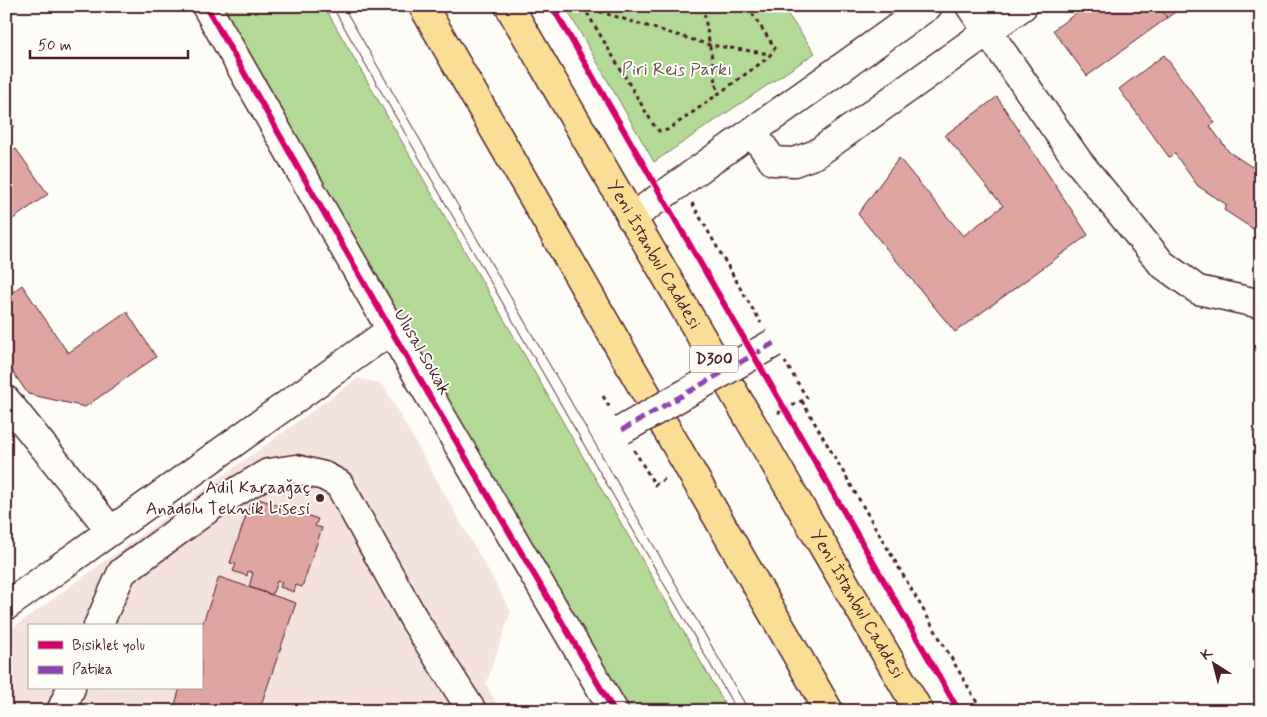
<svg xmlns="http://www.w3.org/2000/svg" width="1267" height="717" font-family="Mynerve,sans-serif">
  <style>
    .built { fill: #f4e2dd; fill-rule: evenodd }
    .green { fill: #b2d995; stroke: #7e7c60 }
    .building { fill: #dfa5a1; stroke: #4a1f2b }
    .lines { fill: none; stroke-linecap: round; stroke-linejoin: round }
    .minor-casing { stroke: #4a1f2b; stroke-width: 31 }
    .highway-casing { stroke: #4a1f2b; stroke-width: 31 }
    .path { stroke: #4a1f2b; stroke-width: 3; stroke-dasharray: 4 4; stroke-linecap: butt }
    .minor { stroke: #fdfcf7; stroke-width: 28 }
    .highway { stroke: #fbde96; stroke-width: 28 }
    .tram { stroke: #4a1f2b; stroke-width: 1 }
    .minor-bridge-casing { stroke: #4a1f2b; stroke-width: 31; stroke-linecap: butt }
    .minor-bridge { stroke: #fdfcf7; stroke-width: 28 }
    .quiet { stroke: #8e44ad; stroke-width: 5; stroke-dasharray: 10 5; stroke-linecap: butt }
    .cycleway-casing { stroke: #fdfcf7; stroke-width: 9 }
    .cycleway { stroke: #d6006c; stroke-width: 6 }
    .poi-dot { fill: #4a1f2b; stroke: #fdfcf7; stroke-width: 2 }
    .labels { text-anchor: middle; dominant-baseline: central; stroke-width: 4; stroke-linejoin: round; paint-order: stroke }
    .shield { fill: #fdfcf7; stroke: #806168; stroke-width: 1 }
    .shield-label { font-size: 16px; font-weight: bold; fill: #4a1f2b }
    .park-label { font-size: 18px; fill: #69574b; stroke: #fdfcf7 }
    .street-label { font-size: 18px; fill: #4a1f2b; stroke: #fdfcf7 }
    .poi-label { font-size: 18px; fill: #4a1f2b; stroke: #fdfcf7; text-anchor: end }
  </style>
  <rect width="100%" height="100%" fill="#fdfcf7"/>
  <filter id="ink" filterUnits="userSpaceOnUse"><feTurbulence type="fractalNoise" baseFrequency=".02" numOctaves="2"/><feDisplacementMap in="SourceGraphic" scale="10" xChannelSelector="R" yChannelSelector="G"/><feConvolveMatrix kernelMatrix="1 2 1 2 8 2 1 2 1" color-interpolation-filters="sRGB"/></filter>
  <g filter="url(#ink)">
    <path class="built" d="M 358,378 L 383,385 L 511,611 L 486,684 L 500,711 L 6,711 L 6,633 ZM 29,626 L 201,626 L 201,688 L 29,688 Z"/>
    <path class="green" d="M 221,6 L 324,6 L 729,711 L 629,711 Z
      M 565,6 L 782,6 L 815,53 L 654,162 Z"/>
    <path class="building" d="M 1086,6 L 1159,6 L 1167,18 L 1087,76 L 1053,30 Z
      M 1159,6 L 1183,6 L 1167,18 Z
      M 1250,6 L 1261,6 L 1261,21 Z
      M 1164,55 L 1215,123 L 1210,126 L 1229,152 L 1252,167 L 1255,162 L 1261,166 L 1261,234 L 1224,210 L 1227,205 L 1198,186 L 1174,153 L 1169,157 L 1119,89 Z
      M 997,97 L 1088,235 L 955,332 L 858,214 L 899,158 L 963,236 L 1003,206 L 945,135 Z
      M 6,116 L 14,126 L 6,131 Z
      M 16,149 L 48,194 L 6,224 L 6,155 Z
      M 22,285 L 68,353 L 127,312 L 156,357 L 85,407 L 28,394 L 6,362 L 6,297 Z
      M 259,499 L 318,519 L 315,526 L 322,528 L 302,587 L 296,585 L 294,592 L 280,587 L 282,582 L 277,581 L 272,595 L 249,587 L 253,573 L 248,571 L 247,576 L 233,571 L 236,564 L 230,563 L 250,504 L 257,506 Z
      M 219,577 L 296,603 L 259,711 L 173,711 L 180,688 L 201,688 L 201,628 Z"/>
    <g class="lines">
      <g class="minor-casing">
        <path id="minor" d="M 206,6 L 391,330 L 614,711
          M 970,6 L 1078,161 L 1162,264 L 1198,290 L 1261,304
          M 752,132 L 773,161 L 794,162 L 816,154 L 1023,6
          M 631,218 L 928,6
          M 6,400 L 111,531
          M 6,606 L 391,330
          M 98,626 L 122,572 L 212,506 L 268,473 L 296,469 L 324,476 L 339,484 L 415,621 L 472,711
          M 61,711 L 71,688"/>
      </g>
      <g class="highway-casing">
        <g id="highway">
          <path d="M 423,6 L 829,711"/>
          <path id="s1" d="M 509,6 L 919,711"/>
        </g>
      </g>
      <path class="path" d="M 583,6 L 653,124 L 659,131 L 667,130 L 685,118 L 765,60 L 771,54 L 775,48 L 747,6
        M 703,6 L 718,94
        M 584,7 L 710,45 L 771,54
        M 692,203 L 746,298 L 761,323
        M 603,396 L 611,410
        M 802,401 L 982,711
        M 778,413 L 807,398 L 785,362
        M 634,450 L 655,485 L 668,477"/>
      <use href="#minor" class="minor"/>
      <use href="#highway" class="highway"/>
      <path class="tram" d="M 332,6 L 737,711
        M 343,6 L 749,711"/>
      <g class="minor-bridge-casing">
        <path id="minor-bridge" d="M 622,430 L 774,343"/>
      </g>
      <use href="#minor-bridge" class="minor-bridge"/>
      <path class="quiet" d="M 622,430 L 774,343"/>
      <g class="cycleway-casing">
        <path id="cycleway" d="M 206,6 L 391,330 L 614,711
          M 552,6 L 959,711"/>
      </g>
      <use href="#cycleway" class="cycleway"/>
    </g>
  </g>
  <circle class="poi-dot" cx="320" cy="498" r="5"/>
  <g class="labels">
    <rect class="shield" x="690" y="345.5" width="48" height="27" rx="4"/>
    <g class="shield-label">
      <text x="714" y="359">D300</text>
    </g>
    <g class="park-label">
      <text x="677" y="70">Piri Reis Parkı</text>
    </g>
    <g class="street-label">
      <text stroke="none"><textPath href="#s1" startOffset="288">Yeni İstanbul Caddesi</textPath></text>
      <text transform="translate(422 352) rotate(60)">Ulusal Sokak</text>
      <text stroke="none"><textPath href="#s1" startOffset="692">Yeni İstanbul Caddesi</textPath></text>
    </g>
    <g class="poi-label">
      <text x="310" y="488">Adil Karaağaç<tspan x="310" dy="21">Anadolu Teknik Lisesi</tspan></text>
    </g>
  </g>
  <rect width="1267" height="717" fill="none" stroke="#fdfcf7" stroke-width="25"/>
  <rect x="12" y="12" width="1242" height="692" fill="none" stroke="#4a1f2b" stroke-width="2" filter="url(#ink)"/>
  <rect x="28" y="624" width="175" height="65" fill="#fdfcf7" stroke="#b5a4a5"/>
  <rect x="38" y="641" width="25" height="8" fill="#d6006c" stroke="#b5a4a5"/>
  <text x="72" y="650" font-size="15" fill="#4a1f2b">Bisiklet yolu</text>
  <rect x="38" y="666" width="25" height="8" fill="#8e44ad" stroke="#b5a4a5"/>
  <text x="72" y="674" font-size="15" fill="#4a1f2b">Patika</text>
  <g transform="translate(1214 664) rotate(324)" stroke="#fdfcf7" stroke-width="4" paint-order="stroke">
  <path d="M0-4L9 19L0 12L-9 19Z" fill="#4a1f2b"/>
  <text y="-8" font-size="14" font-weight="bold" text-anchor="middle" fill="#4a1f2b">K</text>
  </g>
  <path d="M30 50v8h158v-8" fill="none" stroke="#4a1f2b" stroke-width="2.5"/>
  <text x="38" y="50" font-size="15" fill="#4a1f2b" stroke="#fdfcf7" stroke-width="4" paint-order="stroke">50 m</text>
</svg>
